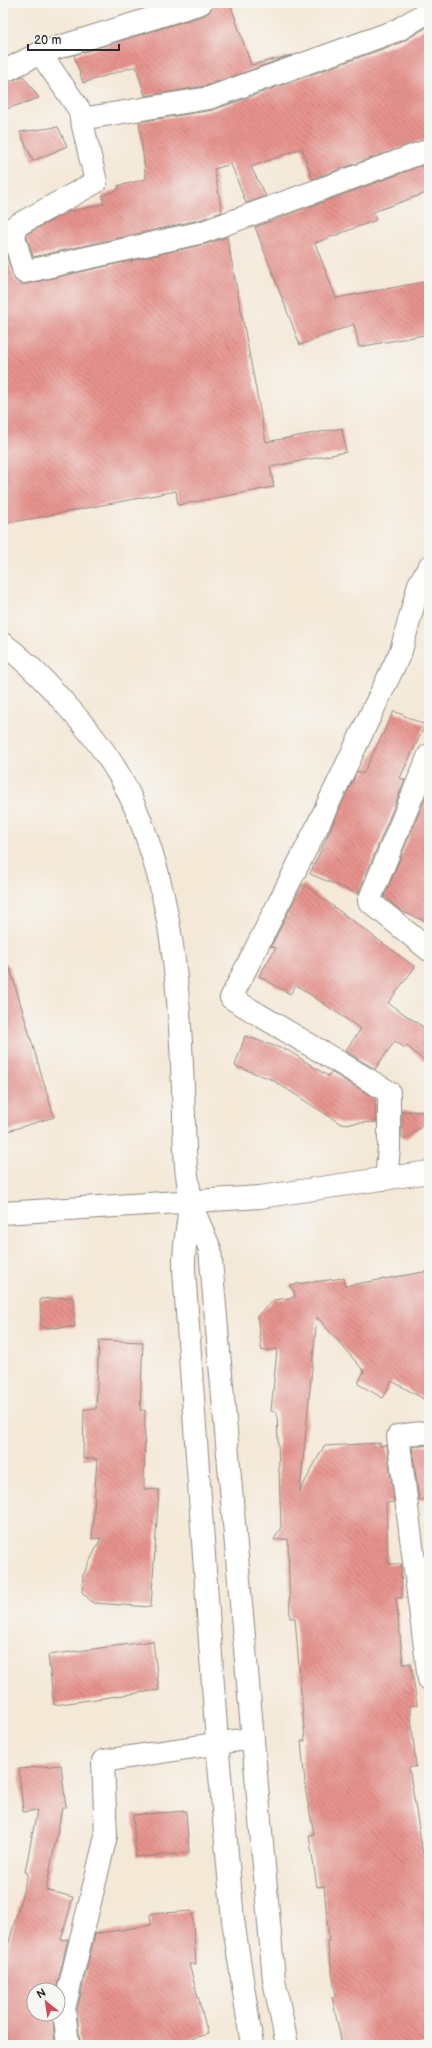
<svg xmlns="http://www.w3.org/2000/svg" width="432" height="2048" font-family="'Balsamiq Sans',sans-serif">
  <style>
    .building { fill: url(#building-back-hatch) }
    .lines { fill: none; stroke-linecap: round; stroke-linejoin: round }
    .minor-casing { stroke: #908a81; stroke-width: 24 }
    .minor { stroke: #fff; stroke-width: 22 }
  </style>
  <defs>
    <pattern id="building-back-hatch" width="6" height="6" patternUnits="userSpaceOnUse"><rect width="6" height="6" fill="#e7938d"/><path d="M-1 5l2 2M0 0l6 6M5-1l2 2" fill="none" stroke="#bb7873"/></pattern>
  </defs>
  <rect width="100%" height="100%" fill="#f6f6f2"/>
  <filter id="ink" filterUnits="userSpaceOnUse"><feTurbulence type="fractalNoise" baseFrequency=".025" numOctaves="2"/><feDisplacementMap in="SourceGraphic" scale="8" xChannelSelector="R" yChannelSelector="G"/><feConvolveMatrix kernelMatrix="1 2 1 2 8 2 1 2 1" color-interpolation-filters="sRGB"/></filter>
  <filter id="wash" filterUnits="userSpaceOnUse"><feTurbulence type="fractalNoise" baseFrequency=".012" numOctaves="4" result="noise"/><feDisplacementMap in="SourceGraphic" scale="16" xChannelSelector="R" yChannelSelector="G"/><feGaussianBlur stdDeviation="0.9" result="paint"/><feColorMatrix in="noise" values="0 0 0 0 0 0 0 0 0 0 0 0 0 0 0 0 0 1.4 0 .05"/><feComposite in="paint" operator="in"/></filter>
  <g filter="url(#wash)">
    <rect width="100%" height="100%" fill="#f4e8d7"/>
    <g id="blocks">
      <path class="building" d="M 218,3 L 230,3 L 251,65 L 292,55 L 206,86 L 145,96 L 136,66 L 83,83 L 74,55 L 205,15 L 210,11 L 213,5 Z
        M 429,26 L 429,138 L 312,179 L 302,148 L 251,167 L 266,196 L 246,203 L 231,164 L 214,169 L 222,212 L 199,220 L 33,257 L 26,234 L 68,212 L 104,204 L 102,196 L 119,189 L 118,186 L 146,179 L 139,122 L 213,110 L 402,42 Z
        M 23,76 L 39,98 L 3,110 L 3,84 Z
        M 58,127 L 67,146 L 33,161 L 20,132 Z
        M 429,163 L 429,192 L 373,212 L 376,220 L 315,243 L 336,298 L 429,281 L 429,334 L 359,347 L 354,324 L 300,345 L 255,227 Z
        M 227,237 L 266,442 L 342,428 L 346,452 L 270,467 L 274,487 L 178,505 L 176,491 L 3,524 L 3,245 L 15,280 L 20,284 L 26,284 L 206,244 Z
        M 394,711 L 425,725 L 400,778 L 405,780 L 358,894 L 310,874 L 357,771 L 363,774 Z
        M 429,789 L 429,923 L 403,912 L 384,897 Z
        M 303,884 L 415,967 L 388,1003 L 429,1031 L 429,1065 L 407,1046 L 405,1048 L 395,1041 L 375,1069 L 345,1051 L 361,1029 L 296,985 L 290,994 L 259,976 L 276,948 L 271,946 Z
        M 9,965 L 54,1117 L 8,1131 L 3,1116 L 3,966 Z
        M 245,1036 L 289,1051 L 328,1076 L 331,1072 L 375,1098 L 376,1122 L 341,1124 L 271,1079 L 235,1066 Z
        M 402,1111 L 429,1112 L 429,1120 L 407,1138 L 402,1138 Z
        M 429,1271 L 429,1402 L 392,1381 L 383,1398 L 358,1384 L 364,1371 L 317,1317 L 300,1491 L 324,1446 L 380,1443 L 380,1446 L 387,1445 L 394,1502 L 386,1503 L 388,1564 L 401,1564 L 402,1598 L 396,1598 L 403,1664 L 411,1663 L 417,1705 L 410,1706 L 416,1767 L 409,1767 L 423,1854 L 429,1853 L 429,2045 L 342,2045 L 332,1997 L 336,1997 L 327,1941 L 329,1941 L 324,1886 L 317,1887 L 309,1835 L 314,1834 L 306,1793 L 301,1741 L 305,1741 L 295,1618 L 290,1618 L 288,1539 L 274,1540 L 281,1527 L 277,1412 L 271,1411 L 277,1349 L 262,1351 L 257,1316 L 274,1300 L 295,1297 L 294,1291 L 289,1285 L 344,1278 L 345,1286 Z
        M 73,1297 L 75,1327 L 41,1328 L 40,1299 Z
        M 99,1340 L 143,1342 L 140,1410 L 145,1410 L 144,1489 L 159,1490 L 151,1607 L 93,1603 L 82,1592 L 83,1575 L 101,1538 L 92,1539 L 97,1459 L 83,1459 L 84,1409 L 96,1409 Z
        M 429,1445 L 429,1499 L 419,1500 L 412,1447 Z
        M 153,1641 L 159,1690 L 54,1705 L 48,1655 Z
        M 61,1765 L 66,1807 L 62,1808 L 46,1890 L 73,1897 L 61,1940 L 68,1939 L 56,1990 L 34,1990 L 34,2014 L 52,2014 L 55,2045 L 7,2045 L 6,2031 L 3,2030 L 3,1982 L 8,1946 L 28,1873 L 25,1872 L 37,1810 L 23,1812 L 19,1769 Z
        M 186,1811 L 189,1853 L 136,1857 L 133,1815 Z
        M 192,1911 L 196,1964 L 189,1964 L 208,2034 L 170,2045 L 80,2045 L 77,2010 L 95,1934 L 151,1925 L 150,1914 Z"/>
    </g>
  </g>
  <g filter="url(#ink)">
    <use href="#blocks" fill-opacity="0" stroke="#908a81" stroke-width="1"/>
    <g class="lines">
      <g class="minor-casing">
        <path id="minor" d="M 3,72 L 40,53 L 201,3
          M 81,119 L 209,98 L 398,30 L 429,11
          M 12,229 L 24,272 L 203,232 L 429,150
          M 3,233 L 96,182 L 79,109 L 40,53
          M 3,644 C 27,661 48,684 67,706 C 87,728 107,753 122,780 C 176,882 180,1003 184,1116 C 184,1133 185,1150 186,1167 C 187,1178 190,1190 190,1201 C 189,1224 183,1246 184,1269 L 217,1742 L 233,1920 L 252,2045
          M 429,755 L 369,901 L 429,950
          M 386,1179 L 389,1148 L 389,1092 L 231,998 L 317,827 L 401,651 L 419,584 L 429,567
          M 190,1202 L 210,1249 L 274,1980 L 287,2045
          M 3,1213 L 260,1197 L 429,1172
          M 429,1432 L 398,1436 L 429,1679
          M 68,2045 L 64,2009 L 106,1836 L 103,1761 L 253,1738"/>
      </g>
      <use href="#minor" class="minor"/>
    </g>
  </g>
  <rect width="432" height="2048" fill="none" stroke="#f6f6f2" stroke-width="16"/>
  <g transform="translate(46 2002) rotate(330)"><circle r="19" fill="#f6f6f2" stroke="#a5a5a2"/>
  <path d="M0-3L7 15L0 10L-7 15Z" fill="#d1495b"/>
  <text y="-6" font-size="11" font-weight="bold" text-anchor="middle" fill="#2b2b2b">N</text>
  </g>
  <path d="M28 44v6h91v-6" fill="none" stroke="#2b2b2b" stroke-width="2"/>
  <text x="34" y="44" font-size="12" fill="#2b2b2b" stroke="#f6f6f2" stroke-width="3" paint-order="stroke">20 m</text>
</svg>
